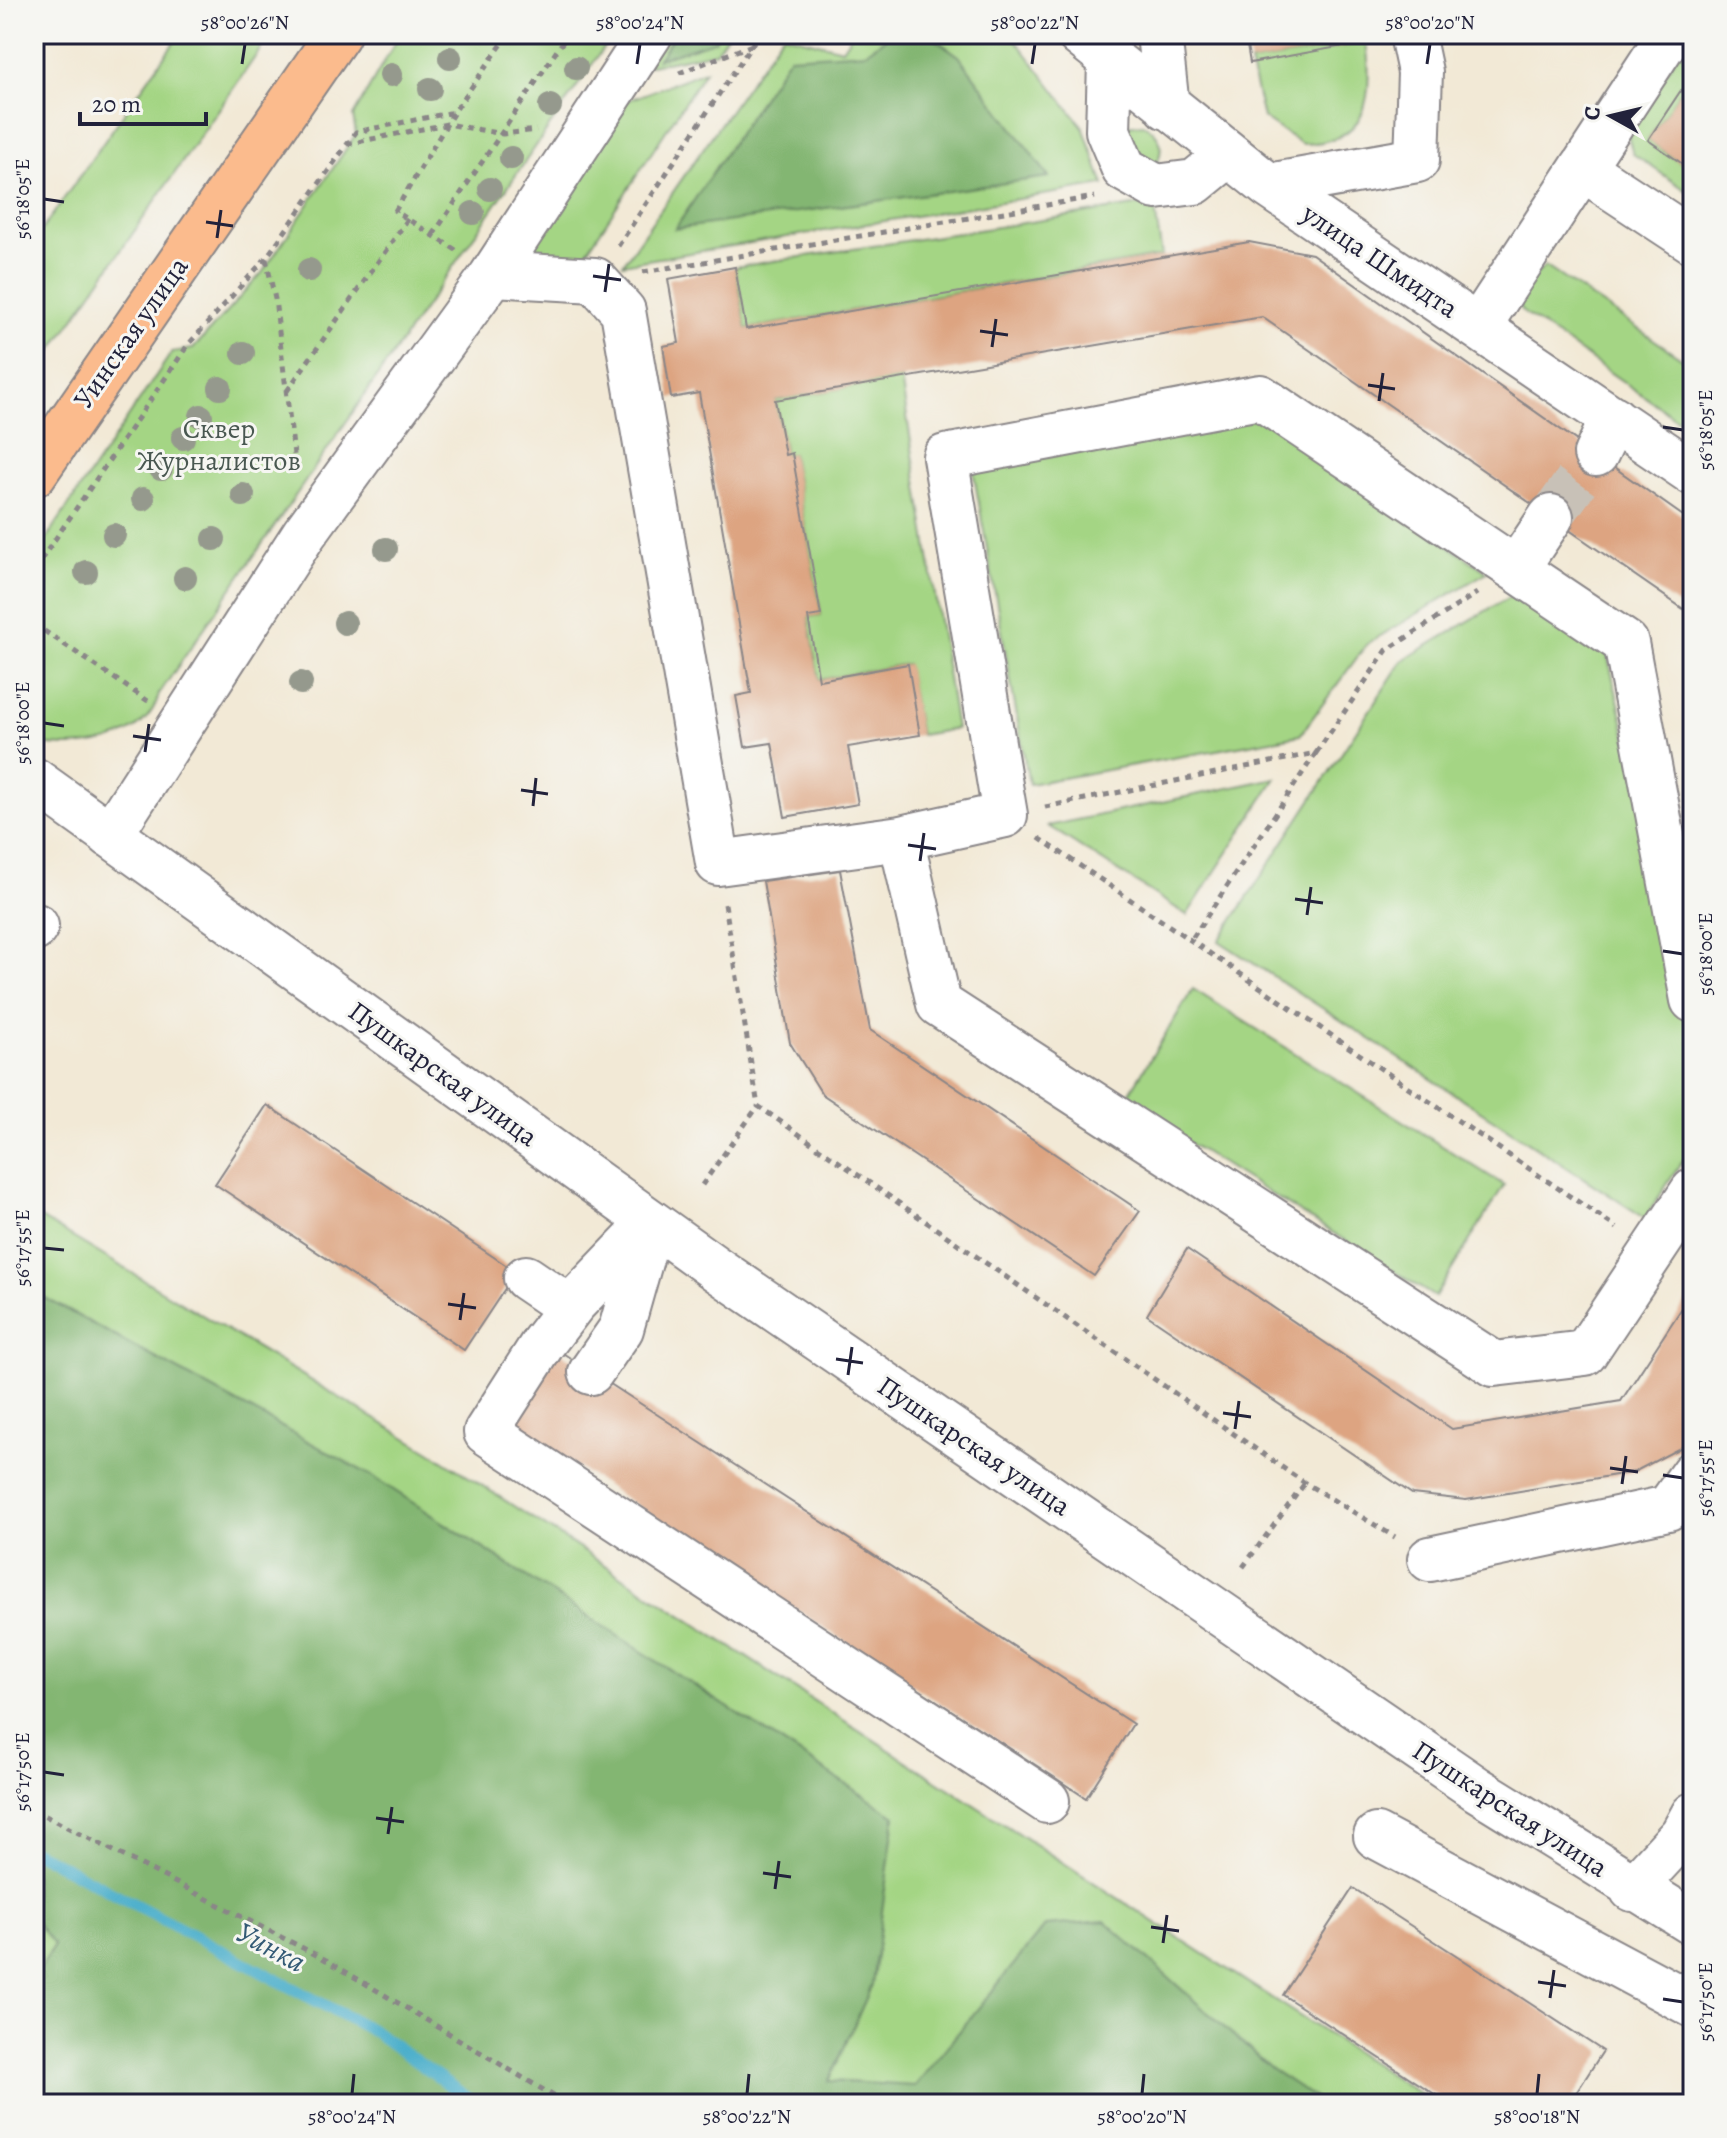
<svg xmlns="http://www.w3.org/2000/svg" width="1727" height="2138" font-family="Alegreya,serif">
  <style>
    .green { fill: #a4d584; stroke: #637c60; stroke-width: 2 }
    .forest { fill: #83b672; stroke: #526c56; stroke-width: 2 }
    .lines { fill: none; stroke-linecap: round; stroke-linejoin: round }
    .stream { stroke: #4cafcb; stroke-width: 12 }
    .building { fill: #dda481 }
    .minor-tunnel { stroke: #c8c1b7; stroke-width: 44; stroke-dasharray: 44 22; stroke-linecap: butt }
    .minor-casing { stroke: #8a8688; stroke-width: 48 }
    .major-casing { stroke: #8a8688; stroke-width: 48 }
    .path { stroke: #8a8688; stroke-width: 5; stroke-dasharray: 6 6; stroke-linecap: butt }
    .minor { stroke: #fff; stroke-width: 44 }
    .major { stroke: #fbbb8d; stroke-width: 44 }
    .tree { fill: #95998d }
    .ticks { fill: none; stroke: #22223b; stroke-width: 3 }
    .labels { text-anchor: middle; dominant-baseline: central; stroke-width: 6; stroke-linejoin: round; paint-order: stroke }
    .street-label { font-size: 28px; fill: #22223b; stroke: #f6f6f2 }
    .park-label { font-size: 28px; fill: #495851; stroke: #f6f6f2 }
    .water-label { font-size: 30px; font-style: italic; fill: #335a75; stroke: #f6f6f2 }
    .neatline { fill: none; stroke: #22223b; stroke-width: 3 }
    .ticks-label { font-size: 20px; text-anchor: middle; fill: #22223b }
  </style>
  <rect width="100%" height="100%" fill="#f6f6f2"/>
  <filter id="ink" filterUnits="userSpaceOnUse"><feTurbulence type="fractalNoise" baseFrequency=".0125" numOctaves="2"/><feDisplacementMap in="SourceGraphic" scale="16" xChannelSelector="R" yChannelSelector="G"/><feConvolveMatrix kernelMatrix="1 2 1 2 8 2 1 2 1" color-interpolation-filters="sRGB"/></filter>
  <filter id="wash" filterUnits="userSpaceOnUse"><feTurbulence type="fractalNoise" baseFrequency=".006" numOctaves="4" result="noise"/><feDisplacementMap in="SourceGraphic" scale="32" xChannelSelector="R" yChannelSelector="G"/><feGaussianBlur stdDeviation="1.8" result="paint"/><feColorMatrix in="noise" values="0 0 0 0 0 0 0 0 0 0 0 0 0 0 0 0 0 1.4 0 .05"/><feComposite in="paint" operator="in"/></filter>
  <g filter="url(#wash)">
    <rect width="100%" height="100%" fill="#f2e9d6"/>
    <path class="green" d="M 180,34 L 271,34 L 34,376 L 34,241 Z
      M 400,34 L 613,34 L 159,694 C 146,745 76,751 34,743 L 34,557 L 172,352 L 193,349 L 262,273 L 356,134 L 353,116 Z
      M 667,34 L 728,34 L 715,52 L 646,66 Z
      M 783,34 L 842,49 L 852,34 L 1011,34 L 1083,127 L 1104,185 L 623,264 Z
      M 1689,34 L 1693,34 L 1693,72 L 1648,140 L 1693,171 L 1693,195 L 1633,154 L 1628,136 Z
      M 1366,42 C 1374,99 1368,143 1302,144 L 1263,118 L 1250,63 Z
      M 705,71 L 577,267 L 517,255 L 623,102 Z
      M 1142,124 C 1161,132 1165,148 1156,165 L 1111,152 L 1126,126 Z
      M 1154,203 L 1162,256 L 746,329 L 735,267 Z
      M 1545,266 L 1693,366 L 1693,430 L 1521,311 C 1515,291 1531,280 1545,266 Z
      M 901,378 L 956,729 L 920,735 L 907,664 L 819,680 L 808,617 L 821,615 L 792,454 L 785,455 L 775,400 Z
      M 1262,418 L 1487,572 L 1367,644 L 1300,735 L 1029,784 L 973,470 Z
      M 1516,593 L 1606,649 L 1693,1016 L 1693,1145 L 1645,1218 L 1219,941 L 1402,661 Z
      M 1276,778 L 1187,915 L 1048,826 Z
      M 34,828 L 43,854 L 34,882 Z
      M 1193,989 L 1504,1185 L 1435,1297 L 1124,1102 Z
      M 34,1214 L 435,1455 L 1435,2104 L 34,2104 Z"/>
    <path class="forest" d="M 675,34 L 720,34 L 714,41 L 658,59 Z
      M 891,34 L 928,34 L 959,56 L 1049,177 L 675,229 L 789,57 L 866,52 Z
      M 34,1292 L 372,1476 L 895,1816 L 872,1985 L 829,2081 L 915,2086 L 1045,1926 L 1105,1921 L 1271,2069 L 1324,2104 L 34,2104 L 34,1980 L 54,1945 L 34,1920 Z"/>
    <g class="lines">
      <path class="stream" d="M 34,1851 L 375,2032 L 476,2104"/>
    </g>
    <g id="blocks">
      <path class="building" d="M 1245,34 L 1365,34 L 1366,42 L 1250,63 Z
        M 1693,72 L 1693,171 L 1648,140 Z
        M 1249,242 L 1312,254 L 1693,523 L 1693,625 L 1689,613 L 1262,317 L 775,400 L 785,455 L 792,453 L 821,615 L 808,617 L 819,680 L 908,664 L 920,735 L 848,747 L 858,804 L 785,817 L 772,743 L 745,747 L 736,696 L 751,693 L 699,393 L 671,398 L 663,346 L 679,343 L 668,279 L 735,267 L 746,329 Z
        M 840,870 L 870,1030 L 1140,1211 L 1094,1276 L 822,1094 L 790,1043 L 763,881 Z
        M 267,1105 L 516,1272 L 464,1350 L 215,1184 Z
        M 1187,1249 L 1452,1429 L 1621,1401 L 1693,1291 L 1693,1431 L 1682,1447 L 1634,1472 L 1466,1500 L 1412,1494 L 1147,1315 Z
        M 558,1350 L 1133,1724 L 1086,1798 L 510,1423 Z
        M 1353,1888 L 1603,2051 L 1569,2104 L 1450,2104 L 1283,1995 Z"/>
    </g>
  </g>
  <g filter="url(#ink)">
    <use href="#blocks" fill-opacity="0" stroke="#8a8688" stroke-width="2"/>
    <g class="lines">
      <path class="minor-tunnel" d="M 1551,517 L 1596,454"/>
      <g class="minor-casing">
        <path id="minor" d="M 1079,34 L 1269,186 L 1693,473
          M 1159,34 L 1167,107
          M 1110,62 L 1108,131 L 1124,169 L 1156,187 L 1195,182 L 1228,155
          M 1582,168 L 1693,241
          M 1269,186 L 1417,160 L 1420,72 L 1412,34
          M 493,274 L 595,280 L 623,311 L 718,863 L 901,838 L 1005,815 L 945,457 L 1260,397 L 1626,643 L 1693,1000
          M 1478,327 L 1670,34
          M 1596,454 L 1613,418
          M 1516,569 L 1551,517
          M 34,780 L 715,1268 L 1477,1789 L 1693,1923
          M 110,835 L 304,534 L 491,277 L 650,34
          M 901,838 L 939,1004 L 1494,1364 L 1585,1353 L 1693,1191
          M 34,929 L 36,926
          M 526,1278 L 557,1299 L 573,1304
          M 591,1372 L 621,1329 L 651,1223 L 573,1304 L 543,1343 L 486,1432 L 1047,1801
          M 1430,1559 L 1668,1508 L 1693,1473
          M 1376,1836 L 1693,2005
          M 1632,1889 L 1682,1835 L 1693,1815"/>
      </g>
      <g class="major-casing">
        <path id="major" d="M 34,474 L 338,34"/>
      </g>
      <path class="path" d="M 679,73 L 752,45
        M 347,144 L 447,124 L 503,134 L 536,130
        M 433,235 L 568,34
        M 618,246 L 759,34
        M 456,250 L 395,211 L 454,112 L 509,34
        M 266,259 L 275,299 L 296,471
        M 643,272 L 1095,197
        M 287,391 L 408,219
        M 34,570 L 188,345 L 266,258 L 356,132 L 454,112
        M 34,624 L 148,701
        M 1316,753 L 1387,650 L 1477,593
        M 1045,807 L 1316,753 L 1191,940
        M 1039,838 L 1617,1228
        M 725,904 L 758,1106 L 1305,1483 L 1395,1537
        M 702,1185 L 758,1106
        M 1243,1567 L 1305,1483
        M 34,1810 L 326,1960 L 567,2104"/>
      <use href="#minor" class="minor"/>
      <use href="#major" class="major"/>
    </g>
    <g class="tree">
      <circle cx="450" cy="58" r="12"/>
      <circle cx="576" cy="68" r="12"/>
      <circle cx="391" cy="75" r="12"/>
      <circle cx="430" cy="89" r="12"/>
      <circle cx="550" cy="106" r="12"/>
      <circle cx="511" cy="158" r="12"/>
      <circle cx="490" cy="189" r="12"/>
      <circle cx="473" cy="213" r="12"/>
      <circle cx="309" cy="270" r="12"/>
      <circle cx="243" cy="353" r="12"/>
      <circle cx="220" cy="388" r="12"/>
      <circle cx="201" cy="416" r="12"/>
      <circle cx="183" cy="438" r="12"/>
      <circle cx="161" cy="469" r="12"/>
      <circle cx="243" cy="495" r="12"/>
      <circle cx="143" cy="499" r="12"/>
      <circle cx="114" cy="535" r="12"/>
      <circle cx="214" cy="539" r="12"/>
      <circle cx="386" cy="549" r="12"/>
      <circle cx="86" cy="572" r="12"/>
      <circle cx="185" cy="578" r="12"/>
      <circle cx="345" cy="623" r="12"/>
      <circle cx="301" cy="683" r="12"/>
    </g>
  </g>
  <path class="ticks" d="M 242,64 L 245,44M 637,64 L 640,44M 1032,64 L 1035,44M 1427,64 L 1430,44M 44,199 L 64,202M 206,222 L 233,226M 217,238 L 221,210M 593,276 L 621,280M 605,292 L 609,264M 980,331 L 1008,335M 992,347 L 996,319M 1368,385 L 1395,389M 1379,401 L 1383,373M 1663,427 L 1683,430M 44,723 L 64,726M 133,736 L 161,740M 145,752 L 149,724M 521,790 L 548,794M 533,806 L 536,778M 908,845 L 936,849M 920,861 L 924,833M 1295,899 L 1323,903M 1307,915 L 1311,887M 1663,951 L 1683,954M 44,1248 L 64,1250M 448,1304 L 476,1308M 460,1320 L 464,1293M 836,1359 L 863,1363M 848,1375 L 852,1347M 1223,1413 L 1251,1417M 1235,1429 L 1239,1401M 1610,1468 L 1638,1472M 1663,1475 L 1683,1478M 1622,1484 L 1626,1456M 44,1772 L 64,1775M 376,1818 L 404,1822M 388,1834 L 392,1807M 763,1873 L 791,1877M 775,1889 L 779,1861M 1151,1927 L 1179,1931M 1163,1943 L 1167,1915M 1538,1982 L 1566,1986M 1550,1998 L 1554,1970M 1663,1999 L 1683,2002M 352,2094 L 354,2074M 747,2094 L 749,2074M 1142,2094 L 1144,2074M 1537,2094 L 1539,2074"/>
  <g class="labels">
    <g class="street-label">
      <text transform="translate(1380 261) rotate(34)">улица Шмидта</text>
      <text transform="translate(131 333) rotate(-55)">Уинская улица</text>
      <text transform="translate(443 1074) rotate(36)">Пушкарская улица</text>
      <text transform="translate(974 1446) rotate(34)">Пушкарская улица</text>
      <text transform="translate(1510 1809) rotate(33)">Пушкарская улица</text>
    </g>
    <g class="park-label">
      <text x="219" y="429">Сквер<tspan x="219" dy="32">Журналистов</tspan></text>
    </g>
    <g class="water-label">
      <text transform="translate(271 1947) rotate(28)">Уинка</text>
    </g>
  </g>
  <rect width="1727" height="2138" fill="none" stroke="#f6f6f2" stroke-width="88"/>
  <g transform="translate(1611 116) rotate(278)" stroke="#f6f6f2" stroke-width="6" paint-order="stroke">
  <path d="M0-6L14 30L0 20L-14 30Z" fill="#22223b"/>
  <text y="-12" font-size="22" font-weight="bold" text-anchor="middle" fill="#22223b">С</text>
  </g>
  <path d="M80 112v12h126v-12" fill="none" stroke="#22223b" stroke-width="4"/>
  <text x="92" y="112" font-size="24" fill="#22223b" stroke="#f6f6f2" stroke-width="6" paint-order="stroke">20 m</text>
  <rect x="44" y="44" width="1639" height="2050" class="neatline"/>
  <g class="ticks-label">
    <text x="245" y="29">58°00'26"N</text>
    <text x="640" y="29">58°00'24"N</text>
    <text x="1035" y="29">58°00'22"N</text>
    <text x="1430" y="29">58°00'20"N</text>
    <text transform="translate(22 199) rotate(-90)" y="7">56°18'05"E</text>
    <text transform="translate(1705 430) rotate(-90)" y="7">56°18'05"E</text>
    <text transform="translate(22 723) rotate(-90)" y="7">56°18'00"E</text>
    <text transform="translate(1705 954) rotate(-90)" y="7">56°18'00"E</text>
    <text transform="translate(22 1248) rotate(-90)" y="7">56°17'55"E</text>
    <text transform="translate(1705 1478) rotate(-90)" y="7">56°17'55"E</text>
    <text transform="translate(22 1772) rotate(-90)" y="7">56°17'50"E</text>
    <text transform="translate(1705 2002) rotate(-90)" y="7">56°17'50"E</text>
    <text x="352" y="2123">58°00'24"N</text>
    <text x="747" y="2123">58°00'22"N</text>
    <text x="1142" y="2123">58°00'20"N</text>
    <text x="1537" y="2123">58°00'18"N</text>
  </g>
</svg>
